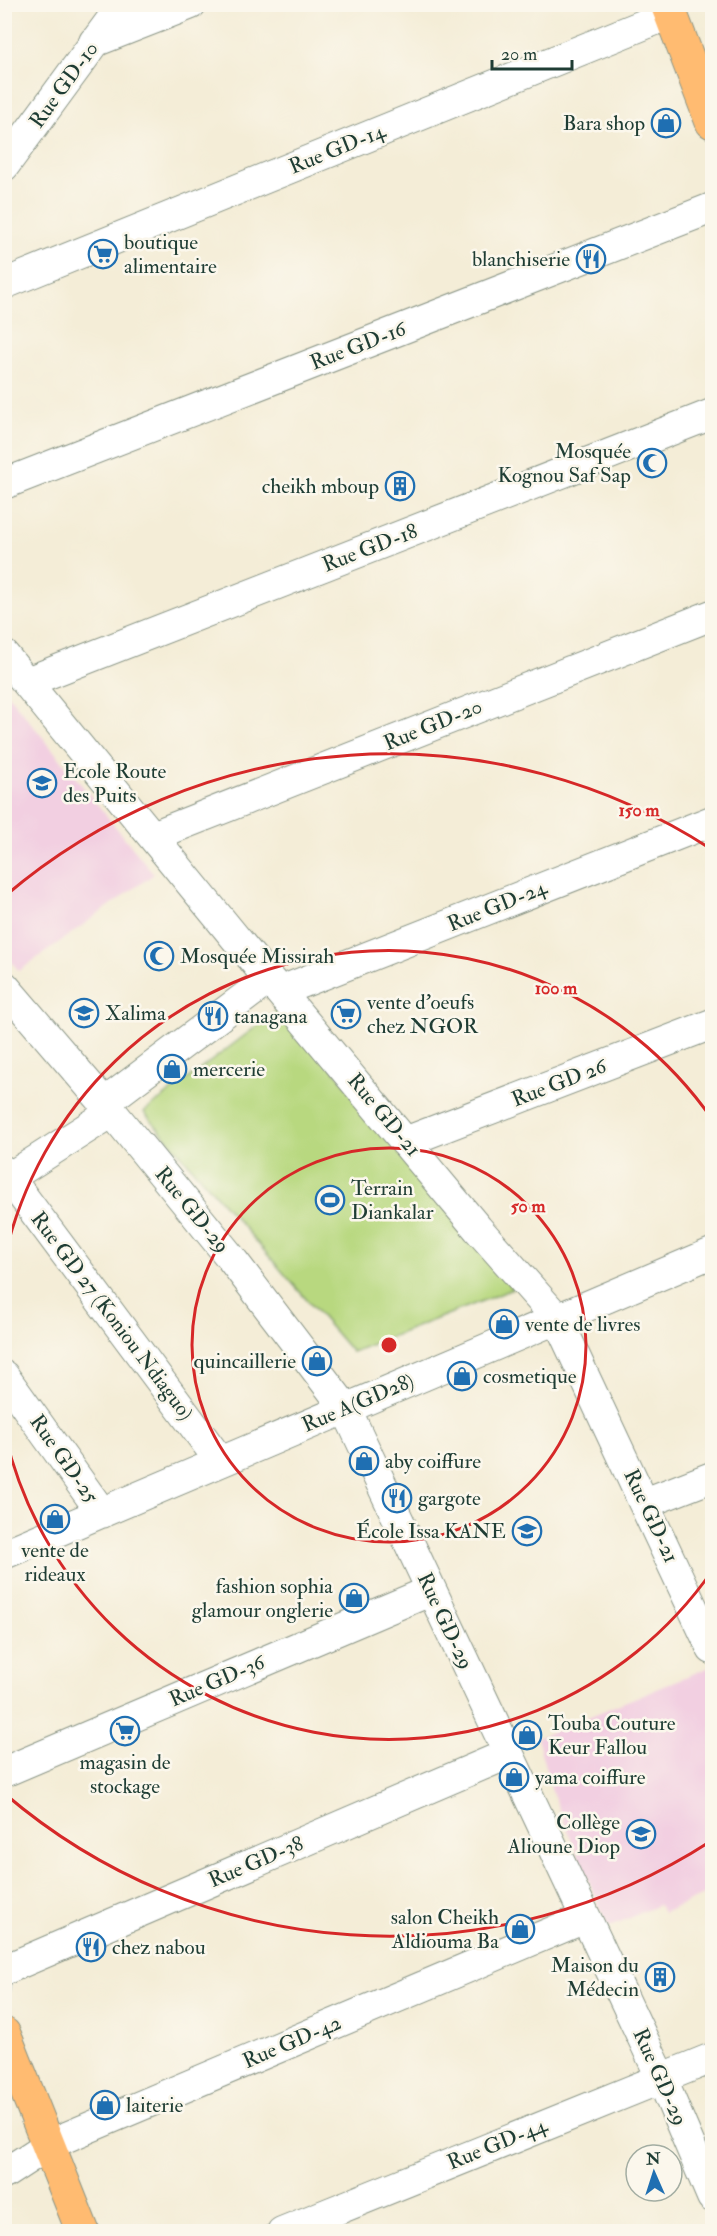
<svg xmlns="http://www.w3.org/2000/svg" width="717" height="2236" font-family="'IM FELL Double Pica',serif">
  <style>
    .built { fill: #f2cfe1 }
    .green { fill: #b8d87f; stroke: #6c8a5a; stroke-width: 1.5 }
    .lines { fill: none; stroke-linecap: round; stroke-linejoin: round }
    .stream { stroke: #5aadd5; stroke-width: 8 }
    .minor-casing { stroke: #8a9586; stroke-width: 32 }
    .major-casing { stroke: #8a9586; stroke-width: 35 }
    .minor { stroke: #fff; stroke-width: 30 }
    .major { stroke: #ffbb71; stroke-width: 33 }
    .ring { fill: none; stroke: #d62828; stroke-width: 3 }
    .labels { text-anchor: middle; dominant-baseline: central; stroke-width: 5; stroke-linejoin: round; paint-order: stroke }
    .street-label { font-size: 21px; fill: #1f3d34; stroke: #fbf7ec }
    .poi-label { font-size: 21px; fill: #1f3d34; stroke: #fbf7ec; text-anchor: start }
    .centre { fill: #d62828; stroke: #fbf7ec; stroke-width: 3 }
    .ring-label { font-size: 18px; text-anchor: middle; font-weight: bold; fill: #d62828; stroke: #fbf7ec; stroke-width: 5; stroke-linejoin: round; paint-order: stroke }
  </style>
  <rect width="100%" height="100%" fill="#fbf7ec"/>
  <filter id="ink" filterUnits="userSpaceOnUse"><feTurbulence type="fractalNoise" baseFrequency=".0167" numOctaves="2"/><feDisplacementMap in="SourceGraphic" scale="12" xChannelSelector="R" yChannelSelector="G"/><feConvolveMatrix kernelMatrix="1 2 1 2 8 2 1 2 1" color-interpolation-filters="sRGB"/></filter>
  <filter id="wash" filterUnits="userSpaceOnUse"><feTurbulence type="fractalNoise" baseFrequency=".008" numOctaves="4" result="noise"/><feDisplacementMap in="SourceGraphic" scale="24" xChannelSelector="R" yChannelSelector="G"/><feGaussianBlur stdDeviation="1.35" result="paint"/><feColorMatrix in="noise" values="0 0 0 0 0 0 0 0 0 0 0 0 0 0 0 0 0 1.4 0 .05"/><feComposite in="paint" operator="in"/></filter>
  <g filter="url(#wash)">
    <rect width="100%" height="100%" fill="#f4edd7"/>
    <path class="built" d="M 5,691 L 154,874 L 19,971 L 5,954 Z
      M 712,1666 L 712,1891 L 663,1913 L 659,1905 L 608,1927 L 553,1795 L 537,1738 Z"/>
    <path class="green" d="M 282,1007 L 513,1289 L 352,1352 L 144,1112 Z"/>
    <g class="lines">
      <path class="stream" d="M 4,1988 L 6,1988"/>
    </g>
  </g>
  <g filter="url(#ink)">
    <g class="lines">
      <g class="minor-casing">
        <path id="minor" d="M 94,42 L 191,4
          M 4,166 L 123,4
          M 4,284 L 670,14
          M 4,484 L 712,208
          M 4,655 L 269,979 L 478,1229 L 557,1318 L 712,1649
          M 27,682 L 712,414
          M 153,836 L 712,615
          M 4,986 L 112,1112 L 231,1258 L 346,1409 L 661,2077 L 712,2197
          M 281,991 L 712,821
          M 103,1104 L 269,979
          M 405,1142 L 712,1024
          M 4,1171 L 220,1461
          M 4,1181 L 112,1112
          M 4,1376 L 102,1513
          M 645,1503 L 712,1477
          M 4,1554 L 712,1253
          M 4,1772 L 430,1591
          M 4,1970 L 508,1754
          M 4,2174 L 50,2144 L 585,1918
          M 282,2232 L 712,2058"/>
      </g>
      <g class="major-casing">
        <path id="major" d="M 667,4 L 712,122
          M 4,2034 L 83,2232"/>
      </g>
      <use href="#minor" class="minor"/>
      <use href="#major" class="major"/>
    </g>
  </g>
  <g class="ring">
    <circle cx="389" cy="1345" r="197"/>
    <path d="M712 1571A394 394 0 0 1 5 1434M5 1256A394 394 0 0 1 712 1119"/>
    <path d="M711 1841A591 591 0 0 1 5 1794M5 896A591 591 0 0 1 711 849"/>
  </g>
  <defs>
    <g id="shop-ring" transform="scale(1.5)"><circle r="9.5" fill="#fbf7ec" stroke="#1f6fb2" stroke-width="1.5"/><path d="M-5-2.5h2.3a2.7 3.5 0 0 1 5.4 0H5L5.5 6h-11ZM-1.5-2.5h3a1.5 2.3 0 0 0-3 0Z" fill="#1f6fb2"/></g>
    <g id="supermarket-ring" transform="scale(1.5)"><circle r="9.5" fill="#fbf7ec" stroke="#1f6fb2" stroke-width="1.5"/><path d="M-6-5.5h2.5l.6 2H6L4.5 2H-2.5L-4.4-4H-6ZM-1.5 3.2a1.3 1.3 0 1 0 .1 0ZM3 3.2a1.3 1.3 0 1 0 .1 0Z" fill="#1f6fb2"/></g>
    <g id="restaurant-ring" transform="scale(1.5)"><circle r="9.5" fill="#fbf7ec" stroke="#1f6fb2" stroke-width="1.5"/><path d="M-5-6h1v4h1v-4h1v4h1v-4h1v5L-1.5 .5V6h-2V.5L-5-1ZM5-6V6H3V1.5H1.5Q1.5-4 5-6Z" fill="#1f6fb2"/></g>
    <g id="mosque-ring" transform="scale(1.5)"><circle r="9.5" fill="#fbf7ec" stroke="#1f6fb2" stroke-width="1.5"/><path d="M3.5-4.9A6 6 0 1 0 3.5 4.9A5 5 0 1 1 3.5-4.9Z" fill="#1f6fb2"/></g>
    <g id="building-ring" transform="scale(1.5)"><circle r="9.5" fill="#fbf7ec" stroke="#1f6fb2" stroke-width="1.5"/><path d="M-4-6H4V6H1V3H-1V6H-4ZM-2.5-4.3h1.7v1.8h-1.7ZM.8-4.3h1.7v1.8H.8ZM-2.5-1h1.7V.8h-1.7ZM.8-1h1.7V.8H.8Z" fill="#1f6fb2"/></g>
    <g id="school-ring" transform="scale(1.5)"><circle r="9.5" fill="#fbf7ec" stroke="#1f6fb2" stroke-width="1.5"/><path d="M0-5L7-2L0 1L-7-2ZM-4 1L0 2.5L4 1V4Q0 6-4 4Z" fill="#1f6fb2"/></g>
    <g id="stadium-ring" transform="scale(1.5)"><circle r="9.5" fill="#fbf7ec" stroke="#1f6fb2" stroke-width="1.5"/><path d="M0-5a6.5 5 0 1 0 0 10a6.5 5 0 1 0 0-10ZM-3.5-1.8h7v3.6h-7Z" fill="#1f6fb2"/></g>
  </defs>
  <g fill-rule="evenodd">
    <use href="#shop-ring" x="666" y="123"/>
    <use href="#supermarket-ring" x="103" y="254"/>
    <use href="#restaurant-ring" x="591" y="259"/>
    <use href="#mosque-ring" x="652" y="463"/>
    <use href="#building-ring" x="400" y="486"/>
    <use href="#school-ring" x="42" y="783"/>
    <use href="#mosque-ring" x="159" y="956"/>
    <use href="#school-ring" x="84" y="1013"/>
    <use href="#supermarket-ring" x="346" y="1014"/>
    <use href="#restaurant-ring" x="213" y="1016"/>
    <use href="#shop-ring" x="172" y="1069"/>
    <use href="#stadium-ring" x="330" y="1200"/>
    <use href="#shop-ring" x="504" y="1324"/>
    <use href="#shop-ring" x="317" y="1361"/>
    <use href="#shop-ring" x="462" y="1376"/>
    <use href="#shop-ring" x="364" y="1461"/>
    <use href="#restaurant-ring" x="397" y="1498"/>
    <use href="#shop-ring" x="55" y="1519"/>
    <use href="#school-ring" x="527" y="1531"/>
    <use href="#shop-ring" x="354" y="1598"/>
    <use href="#supermarket-ring" x="125" y="1731"/>
    <use href="#shop-ring" x="527" y="1735"/>
    <use href="#shop-ring" x="514" y="1777"/>
    <use href="#school-ring" x="641" y="1834"/>
    <use href="#shop-ring" x="520" y="1929"/>
    <use href="#restaurant-ring" x="91" y="1947"/>
    <use href="#building-ring" x="660" y="1977"/>
    <use href="#shop-ring" x="105" y="2105"/>
  </g>
  <g class="labels">
    <g class="street-label">
      <text transform="translate(64 85) rotate(-54)">Rue GD-10</text>
      <text transform="translate(337 149) rotate(-22)">Rue GD-14</text>
      <text transform="translate(358 346) rotate(-21)">Rue GD-16</text>
      <text transform="translate(370 548) rotate(-21)">Rue GD-18</text>
      <text transform="translate(433 725) rotate(-22)">Rue GD-20</text>
      <text transform="translate(497 906) rotate(-22)">Rue GD-24</text>
      <text transform="translate(559 1083) rotate(-21)">Rue GD 26</text>
      <text transform="translate(384 1115) rotate(50)">Rue GD-21</text>
      <text transform="translate(192 1210) rotate(51)">Rue GD-29</text>
      <text transform="translate(112 1316) rotate(53)">Rue GD 27 (Koniou Ndiaguo)</text>
      <text transform="translate(358 1403) rotate(-23)">Rue A(GD28)</text>
      <text transform="translate(64 1459) rotate(55)">Rue GD-25</text>
      <text transform="translate(651 1516) rotate(65)">Rue GD-21</text>
      <text transform="translate(445 1621) rotate(65)">Rue GD-29</text>
      <text transform="translate(217 1681) rotate(-23)">Rue GD-36</text>
      <text transform="translate(256 1862) rotate(-23)">Rue GD-38</text>
      <text transform="translate(292 2042) rotate(-23)">Rue GD-42</text>
      <text transform="translate(660 2077) rotate(66)">Rue GD-29</text>
      <text transform="translate(497 2144) rotate(-22)">Rue GD-44</text>
    </g>
    <g class="poi-label">
      <text x="645" y="123" text-anchor="end">Bara shop</text>
      <text x="124" y="242">boutique<tspan x="124" dy="24">alimentaire</tspan></text>
      <text x="570" y="259" text-anchor="end">blanchiserie</text>
      <text x="631" y="451" text-anchor="end">Mosquée<tspan x="631" dy="24">Kognou Saf Sap</tspan></text>
      <text x="379" y="486" text-anchor="end">cheikh mboup</text>
      <text x="63" y="771">Ecole Route<tspan x="63" dy="24">des Puits</tspan></text>
      <text x="180" y="956">Mosquée Missirah</text>
      <text x="367" y="1002">vente d'oeufs<tspan x="367" dy="24">chez NGOR</tspan></text>
      <text x="105" y="1013">Xalima</text>
      <text x="234" y="1016">tanagana</text>
      <text x="193" y="1069">mercerie</text>
      <text x="351" y="1188">Terrain<tspan x="351" dy="24">Diankalar</tspan></text>
      <text x="525" y="1324">vente de livres</text>
      <text x="296" y="1361" text-anchor="end">quincaillerie</text>
      <text x="483" y="1376">cosmetique</text>
      <text x="385" y="1461">aby coiffure</text>
      <text x="418" y="1498">gargote</text>
      <text x="506" y="1531" text-anchor="end">École Issa KANE</text>
      <text x="55" y="1550" text-anchor="middle">vente de<tspan x="55" dy="24">rideaux</tspan></text>
      <text x="333" y="1586" text-anchor="end">fashion sophia<tspan x="333" dy="24">glamour onglerie</tspan></text>
      <text x="548" y="1723">Touba Couture<tspan x="548" dy="24">Keur Fallou</tspan></text>
      <text x="125" y="1762" text-anchor="middle">magasin de<tspan x="125" dy="24">stockage</tspan></text>
      <text x="535" y="1777">yama coiffure</text>
      <text x="620" y="1822" text-anchor="end">Collège<tspan x="620" dy="24">Alioune Diop</tspan></text>
      <text x="499" y="1917" text-anchor="end">salon Cheikh<tspan x="499" dy="24">Aldiouma Ba</tspan></text>
      <text x="112" y="1947">chez nabou</text>
      <text x="639" y="1965" text-anchor="end">Maison du<tspan x="639" dy="24">Médecin</tspan></text>
      <text x="126" y="2105">laiterie</text>
    </g>
  </g>
  <circle cx="389" cy="1345" r="9" class="centre"/>
  <g class="ring-label">
    <text x="639" y="816">150 m</text>
    <text x="556" y="994">100 m</text>
    <text x="528" y="1212">50 m</text>
  </g>
  <rect width="717" height="2236" fill="none" stroke="#fbf7ec" stroke-width="24"/>
  <g transform="translate(654 2173) rotate(357)"><circle r="28" fill="#fbf7ec" stroke="#a3ada2" stroke-width="1.5"/>
  <path d="M0-4.5L10 22L0 15L-10 22Z" fill="#1f6fb2"/>
  <text y="-9" font-size="16" font-weight="bold" text-anchor="middle" fill="#1f3d34">N</text>
  </g>
  <path d="M492 60v9h80v-9" fill="none" stroke="#1f3d34" stroke-width="3"/>
  <text x="501" y="60" font-size="18" fill="#1f3d34" stroke="#fbf7ec" stroke-width="4.5" paint-order="stroke">20 m</text>
</svg>
